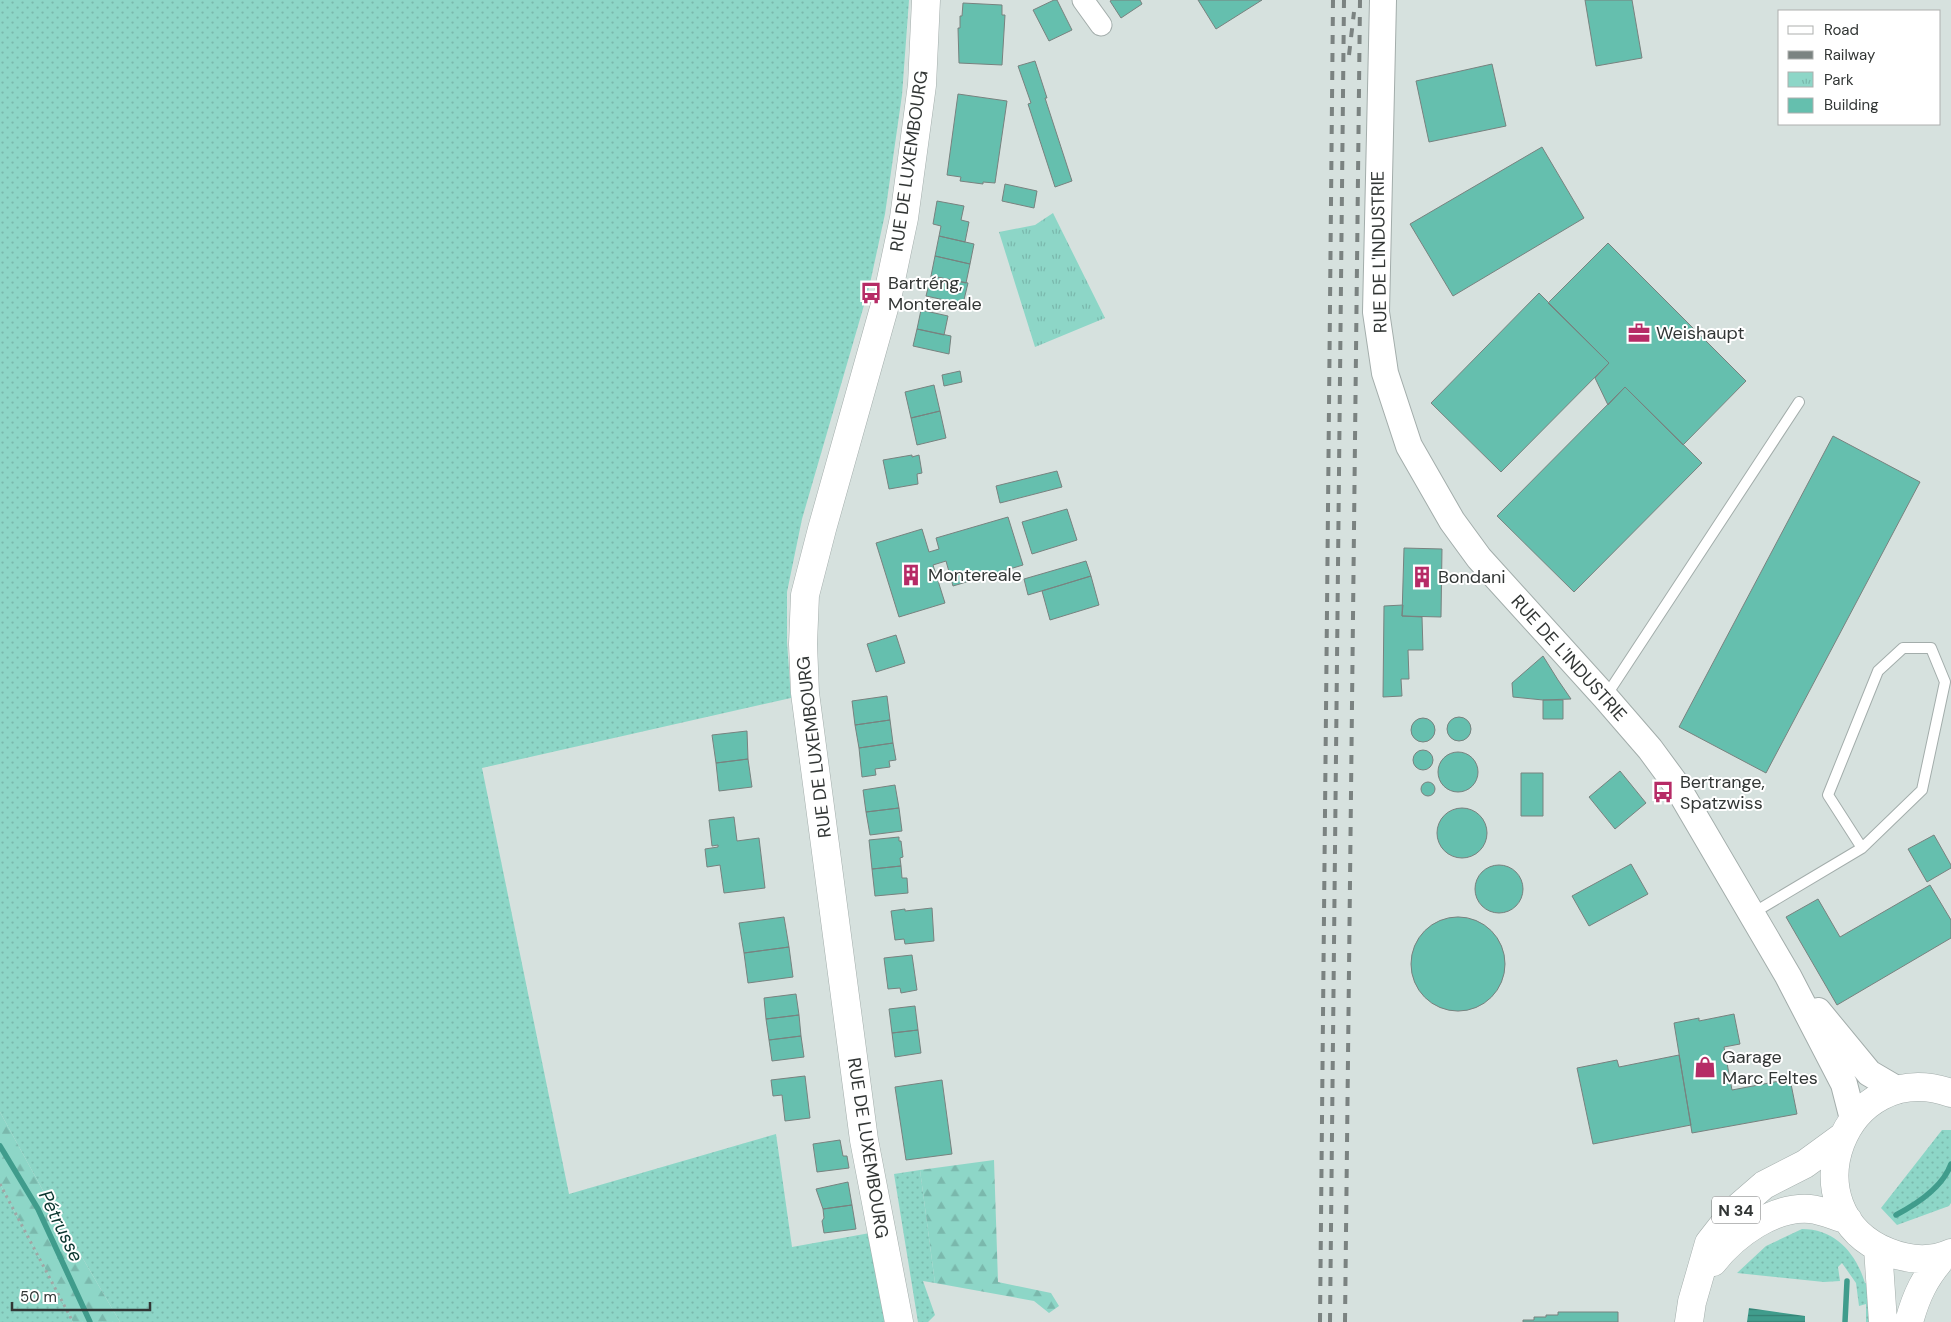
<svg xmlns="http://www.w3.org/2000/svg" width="1951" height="1322" font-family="'DM Sans',sans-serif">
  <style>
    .grass { fill: url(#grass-dots) }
    .forest { fill: url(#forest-firs) }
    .park { fill: url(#park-tufts) }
    .water { fill: url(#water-rules) }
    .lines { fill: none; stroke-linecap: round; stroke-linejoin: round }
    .stream { stroke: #409c8c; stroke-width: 5.5 }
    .building { fill: #65bfae; stroke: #78827f }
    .service-casing { stroke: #a3adab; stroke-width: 12 }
    .minor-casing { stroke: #a3adab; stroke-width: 23 }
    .tertiary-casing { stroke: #a3adab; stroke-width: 28 }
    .secondary-casing { stroke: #a3adab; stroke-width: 29 }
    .primary-casing { stroke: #a3adab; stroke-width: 29 }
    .path { stroke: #9fa7a5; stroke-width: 3; stroke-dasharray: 2.5 4; stroke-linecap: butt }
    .service { stroke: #fff; stroke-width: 10 }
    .minor { stroke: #fff; stroke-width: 21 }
    .tertiary { stroke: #fff; stroke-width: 26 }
    .secondary { stroke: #fff; stroke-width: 28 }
    .primary { stroke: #fff; stroke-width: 28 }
    .rail { stroke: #7b8381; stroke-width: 4; stroke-dasharray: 9 9; stroke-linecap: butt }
    .labels { text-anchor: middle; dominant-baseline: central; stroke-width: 4; stroke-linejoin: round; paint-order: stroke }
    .shield { fill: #fff; stroke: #707272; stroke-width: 1 }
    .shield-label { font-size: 16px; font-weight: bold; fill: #323635 }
    .street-label { font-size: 18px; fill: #323635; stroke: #fff }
    .poi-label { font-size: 18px; fill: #323635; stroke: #fff; text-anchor: start }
    .water-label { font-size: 19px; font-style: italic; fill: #0a362f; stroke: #fff }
  </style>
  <defs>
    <pattern id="grass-dots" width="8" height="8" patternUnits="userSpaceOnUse" patternTransform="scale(1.25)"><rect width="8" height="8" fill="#8dd6c7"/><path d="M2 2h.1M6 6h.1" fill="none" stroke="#7ab8ac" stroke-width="1.8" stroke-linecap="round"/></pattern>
    <pattern id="forest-firs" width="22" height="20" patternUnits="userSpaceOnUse" patternTransform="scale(1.25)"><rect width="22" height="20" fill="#8dd6c7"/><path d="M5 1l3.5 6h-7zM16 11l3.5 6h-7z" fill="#7ab8ac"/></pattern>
    <pattern id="park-tufts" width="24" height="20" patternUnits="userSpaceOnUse" patternTransform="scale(1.25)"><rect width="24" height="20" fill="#8dd6c7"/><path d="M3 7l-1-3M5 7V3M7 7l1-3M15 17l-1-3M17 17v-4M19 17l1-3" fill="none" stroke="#7ab8ac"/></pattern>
    <pattern id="water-rules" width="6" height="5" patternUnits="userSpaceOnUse" patternTransform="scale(1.25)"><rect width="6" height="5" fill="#409c8c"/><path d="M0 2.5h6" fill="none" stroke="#368073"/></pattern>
  </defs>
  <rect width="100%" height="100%" fill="#d6e1de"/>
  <path class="grass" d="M 0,0 L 909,0 L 902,95 L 885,214 L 869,288 L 802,519 L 787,592 L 787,642 L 791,698 L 482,768 L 569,1194 L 776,1134 L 792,1247 L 870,1233 L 885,1322 L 120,1322 L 41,1187 L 0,1112 Z
    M 1942,1130 L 1951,1130 L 1951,1203 L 1949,1206 L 1897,1225 L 1881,1208 Z
    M 920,1170 L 935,1283 L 923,1281 L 935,1315 L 928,1322 L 918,1322 L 894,1174 Z
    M 0,1184 L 73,1322 L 0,1322 Z
    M 1802,1229 C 1835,1229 1856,1253 1865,1283 L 1874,1285 L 1876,1322 L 1866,1322 L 1866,1304 L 1859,1306 L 1856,1283 L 1842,1263 L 1838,1267 L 1840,1281 L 1824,1282 L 1737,1273 L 1766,1246 Z"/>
  <path class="forest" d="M 0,1112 L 41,1187 L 120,1322 L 73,1322 L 0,1184 Z
    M 994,1160 L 998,1282 L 1051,1293 L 1059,1306 L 1049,1313 L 1034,1301 L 935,1283 L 920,1170 Z"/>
  <path class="park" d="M 1053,213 L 1105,318 L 1035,347 L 999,232 L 1035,225 Z"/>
  <path class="water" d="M 1749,1308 L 1805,1316 L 1805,1322 L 1747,1322 Z"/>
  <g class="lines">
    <path class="stream" d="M 0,1146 L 38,1209 L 90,1322
      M 1896,1215 C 1917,1204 1943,1187 1951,1164
      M 1845,1322 L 1847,1281"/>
  </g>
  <path class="building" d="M 1054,0 L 1057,0 L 1072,30 L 1049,41 L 1033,10 Z
    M 1112,0 L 1140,0 L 1142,4 L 1121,18 L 1110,1 Z
    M 1198,0 L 1262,0 L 1216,29 Z
    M 1585,0 L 1632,0 L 1642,58 L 1596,66 Z
    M 963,3 L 1002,5 L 1002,15 L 1005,15 L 1002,65 L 959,63 L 958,28 L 960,28 L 960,16 L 962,16 Z
    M 1035,61 L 1047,98 L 1045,98 L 1072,181 L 1055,187 L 1028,104 L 1031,103 L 1018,66 Z
    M 1492,64 L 1506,126 L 1429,142 L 1416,81 Z
    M 958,94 L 1007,101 L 995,183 L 983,182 L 983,184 L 960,181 L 961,177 L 947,175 Z
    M 1542,147 L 1584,218 L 1453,296 L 1410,224 Z
    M 1005,184 L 1037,191 L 1034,208 L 1002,201 Z
    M 937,201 L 964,206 L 961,220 L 969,222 L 965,242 L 939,236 L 941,226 L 933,224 Z
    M 939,236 L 974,244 L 970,264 L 935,256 Z
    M 1608,243 L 1746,381 L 1683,445 L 1625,387 L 1608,405 L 1595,378 L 1609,363 L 1548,303 Z
    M 935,256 L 970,264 L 966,283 L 931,276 Z
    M 931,276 L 968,283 L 963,304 L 926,296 Z
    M 1539,293 L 1609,363 L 1501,472 L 1431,403 Z
    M 921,310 L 948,316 L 944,335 L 917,329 Z
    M 917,329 L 951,336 L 949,354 L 913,346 Z
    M 960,371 L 962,382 L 944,386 L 942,375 Z
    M 934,385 L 940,411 L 911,418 L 905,392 Z
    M 1625,387 L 1702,463 L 1574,592 L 1497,516 Z
    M 940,411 L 946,438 L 917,445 L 911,418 Z
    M 1833,436 L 1920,482 L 1766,773 L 1679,727 Z
    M 912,455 L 912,457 L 919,455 L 922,473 L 917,474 L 918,484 L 889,489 L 883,460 Z
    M 1057,471 L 1062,487 L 1000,503 L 996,486 Z
    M 1067,509 L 1077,540 L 1032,554 L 1022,522 Z
    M 1008,517 L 1023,565 L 953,586 L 946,561 L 933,565 L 945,603 L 899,617 L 876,543 L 922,529 L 929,552 L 939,549 L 936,538 Z
    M 1404,548 L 1442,549 L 1441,617 L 1402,616 Z
    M 1086,561 L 1091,576 L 1028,595 L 1024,579 Z
    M 1091,576 L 1099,605 L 1050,620 L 1042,591 Z
    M 1403,605 L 1402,616 L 1422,617 L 1423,650 L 1408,650 L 1409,679 L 1401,679 L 1402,696 L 1383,697 L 1384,606 Z
    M 896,635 L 905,663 L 876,672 L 867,644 Z
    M 1543,656 L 1558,680 L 1571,699 L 1543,700 L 1513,697 L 1512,683 Z
    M 887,696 L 890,720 L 855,725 L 852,701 Z
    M 1543,700 L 1563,700 L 1563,719 L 1543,719 Z
    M1447 729a12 12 0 1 1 24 0a12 12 0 1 1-24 0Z
    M1411 730a12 12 0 1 1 24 0a12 12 0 1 1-24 0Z
    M 890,720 L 893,743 L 859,748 L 855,725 Z
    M 747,731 L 748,759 L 716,763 L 712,735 Z
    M 893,743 L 896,760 L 889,761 L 890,767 L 875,769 L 876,775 L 862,777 L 859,748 Z
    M1413 760a10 10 0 1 1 20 0a10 10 0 1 1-20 0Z
    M1438 772a20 20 0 1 1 40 0a20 20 0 1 1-40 0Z
    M 748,759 L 752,787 L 719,791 L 716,763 Z
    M 1620,771 L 1646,803 L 1615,829 L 1589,797 Z
    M 1521,773 L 1543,773 L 1543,816 L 1521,816 Z
    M1421 789a7 7 0 1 1 14 0a7 7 0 1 1-14 0Z
    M 895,785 L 899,808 L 866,812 L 863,790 Z
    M1437 833a25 25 0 1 1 50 0a25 25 0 1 1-50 0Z
    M 899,808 L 902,831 L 870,835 L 866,812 Z
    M 734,817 L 737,841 L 759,838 L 765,888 L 724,893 L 720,865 L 707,867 L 705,849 L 718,847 L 718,845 L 712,846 L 709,820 Z
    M 1934,835 L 1951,865 L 1951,868 L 1927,882 L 1908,849 Z
    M 899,837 L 899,841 L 901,841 L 903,857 L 900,858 L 901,866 L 872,869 L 869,840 Z
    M 1631,864 L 1648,894 L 1589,926 L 1572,896 Z
    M1475 889a24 24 0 1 1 48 0a24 24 0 1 1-48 0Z
    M 901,866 L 902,878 L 907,878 L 908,893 L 875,896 L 872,869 Z
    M 1930,885 L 1951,920 L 1951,938 L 1837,1005 L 1786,917 L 1818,899 L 1840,937 Z
    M 932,908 L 934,941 L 905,944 L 904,939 L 895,940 L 891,911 L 905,909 L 905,911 Z
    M1411 964a47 47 0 1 1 94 0a47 47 0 1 1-94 0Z
    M 784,917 L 789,947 L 744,953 L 739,923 Z
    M 789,947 L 793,977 L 748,983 L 744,953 Z
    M 912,955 L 917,990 L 901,993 L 900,988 L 888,989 L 884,958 Z
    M 796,994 L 799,1015 L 766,1019 L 764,998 Z
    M 915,1006 L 918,1030 L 892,1033 L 889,1009 Z
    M 1734,1014 L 1740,1044 L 1724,1047 L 1732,1090 L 1790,1079 L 1797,1114 L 1692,1133 L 1674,1023 L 1699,1018 L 1699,1021 Z
    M 799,1015 L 801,1036 L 769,1040 L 766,1019 Z
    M 918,1030 L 921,1053 L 895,1057 L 892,1033 Z
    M 801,1036 L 804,1057 L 772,1061 L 769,1040 Z
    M 1679,1055 L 1691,1125 L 1593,1144 L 1577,1068 L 1617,1060 L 1619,1067 Z
    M 805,1076 L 810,1118 L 785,1121 L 782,1095 L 773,1096 L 771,1080 Z
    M 942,1080 L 952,1154 L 906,1160 L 895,1087 Z
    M 840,1140 L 843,1156 L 847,1156 L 849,1168 L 817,1172 L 813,1144 Z
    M 848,1182 L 852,1205 L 823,1209 L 816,1189 Z
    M 852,1205 L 856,1229 L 824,1233 L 822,1221 L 824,1218 L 823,1209 Z
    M 1558,1312 L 1618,1312 L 1618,1322 L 1523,1322 L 1523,1320 L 1534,1320 L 1534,1317 L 1546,1317 L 1546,1315 L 1558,1315 Z"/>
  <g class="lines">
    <g class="service-casing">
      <path id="service" d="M 1606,696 L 1799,402
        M 1753,913 L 1862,848 L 1922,790 L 1945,682 L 1931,648 L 1903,648 L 1878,671 L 1828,795 L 1862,848"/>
    </g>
    <g class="minor-casing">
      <path id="minor" d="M 1083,0 L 1101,25"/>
    </g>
    <g class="tertiary-casing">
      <path id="tertiary" d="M 1383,0 L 1376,312 L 1385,373 L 1409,446 L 1452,521 L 1479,558 L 1605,697 L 1650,749 L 1675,783 L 1788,976 L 1844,1084 L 1853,1119
        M 1818,1011 L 1869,1073 L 1898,1090"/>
    </g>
    <g class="secondary-casing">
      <path id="secondary" d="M 899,1322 L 864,1140 L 805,693 L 803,644 L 805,595 L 822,529 L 888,294 L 904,218 L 922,85 L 926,0"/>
    </g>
    <g class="primary-casing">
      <path id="primary" d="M 1951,1093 C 1843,1055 1786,1211 1888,1252 C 1908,1260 1931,1262 1951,1253
        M 1878,1248 L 1883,1322
        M 1713,1262 C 1735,1234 1774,1206 1810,1209 C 1823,1210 1836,1217 1848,1220
        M 1689,1322 L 1692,1302 L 1709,1243 L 1734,1211 L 1764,1185 L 1805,1164 L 1842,1137
        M 1909,1322 C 1916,1296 1925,1277 1943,1257"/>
    </g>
    <path class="path" d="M 0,1184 L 73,1322"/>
    <use href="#service" class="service"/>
    <use href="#minor" class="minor"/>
    <use href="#tertiary" class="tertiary"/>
    <use href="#secondary" class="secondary"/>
    <use href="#primary" class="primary"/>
    <path class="rail" d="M 1349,55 L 1354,12
      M 1320,1322 L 1333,0
      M 1330,1322 L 1344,0
      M 1345,1322 L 1360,0"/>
  </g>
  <defs>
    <g id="bus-bare" transform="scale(1.725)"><path d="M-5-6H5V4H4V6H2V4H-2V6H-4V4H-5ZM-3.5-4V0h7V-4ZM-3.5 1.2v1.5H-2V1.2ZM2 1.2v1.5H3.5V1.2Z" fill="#b62b66" stroke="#fff" stroke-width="2.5" paint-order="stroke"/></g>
    <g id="office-bare" transform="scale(1.725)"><path d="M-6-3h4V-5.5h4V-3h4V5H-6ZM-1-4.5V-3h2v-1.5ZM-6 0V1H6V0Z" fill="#b62b66" stroke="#fff" stroke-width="2.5" paint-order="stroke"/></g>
    <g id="building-bare" transform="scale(1.725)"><path d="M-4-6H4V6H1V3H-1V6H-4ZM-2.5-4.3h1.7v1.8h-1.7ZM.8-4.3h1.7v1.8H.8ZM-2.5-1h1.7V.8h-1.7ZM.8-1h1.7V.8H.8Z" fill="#b62b66" stroke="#fff" stroke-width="2.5" paint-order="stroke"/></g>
    <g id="shop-bare" transform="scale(1.725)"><path d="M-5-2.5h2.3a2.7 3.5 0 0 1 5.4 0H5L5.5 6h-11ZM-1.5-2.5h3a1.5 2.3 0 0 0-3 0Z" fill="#b62b66" stroke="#fff" stroke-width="2.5" paint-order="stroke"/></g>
  </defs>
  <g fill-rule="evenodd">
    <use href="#bus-bare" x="871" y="293"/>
    <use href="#office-bare" x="1639" y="333"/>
    <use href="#building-bare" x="911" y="575"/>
    <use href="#building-bare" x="1422" y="577"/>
    <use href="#bus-bare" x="1663" y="792"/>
    <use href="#shop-bare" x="1705" y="1067"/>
  </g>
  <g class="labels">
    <rect class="shield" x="1712" y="1196.5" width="48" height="27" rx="4"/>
    <g class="shield-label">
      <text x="1736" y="1210">N 34</text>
    </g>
    <g class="street-label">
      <text transform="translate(909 161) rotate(-82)">RUE DE LUXEMBOURG</text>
      <text transform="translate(1379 252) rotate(-91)">RUE DE L'INDUSTRIE</text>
      <text transform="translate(1569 658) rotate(48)">RUE DE L'INDUSTRIE</text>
      <text transform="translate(814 747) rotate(-97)">RUE DE LUXEMBOURG</text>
      <text transform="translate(868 1148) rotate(81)">RUE DE LUXEMBOURG</text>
    </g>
    <g class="poi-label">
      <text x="888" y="283">Bartréng,<tspan x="888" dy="21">Montereale</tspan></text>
      <text x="1656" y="333">Weishaupt</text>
      <text x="928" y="575">Montereale</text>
      <text x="1438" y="577">Bondani</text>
      <text x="1680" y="782">Bertrange,<tspan x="1680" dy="21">Spatzwiss</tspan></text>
      <text x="1722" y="1057">Garage<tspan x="1722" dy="21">Marc Feltes</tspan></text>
    </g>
    <g class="water-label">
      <text transform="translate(61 1226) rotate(64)">Pétrusse</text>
    </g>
  </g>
  <rect x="1778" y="10" width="162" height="115" fill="#ffffff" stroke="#adafae"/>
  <rect x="1788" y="26" width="25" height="8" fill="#ffffff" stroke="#adafae"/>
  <text x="1824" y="35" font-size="15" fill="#323635">Road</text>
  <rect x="1788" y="51" width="25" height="8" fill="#7b8381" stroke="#adafae"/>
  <text x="1824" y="60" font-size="15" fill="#323635">Railway</text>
  <rect x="1788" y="72" width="25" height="15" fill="url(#park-tufts)" stroke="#adafae"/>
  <text x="1824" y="85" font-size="15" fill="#323635">Park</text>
  <rect x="1788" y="98" width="25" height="15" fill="#65bfae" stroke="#adafae"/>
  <text x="1824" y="110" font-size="15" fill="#323635">Building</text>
  <path d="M12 1302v8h138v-8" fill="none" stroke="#323635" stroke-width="2.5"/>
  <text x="20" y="1302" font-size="15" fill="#323635" stroke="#ffffff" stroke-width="4" paint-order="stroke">50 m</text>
</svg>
